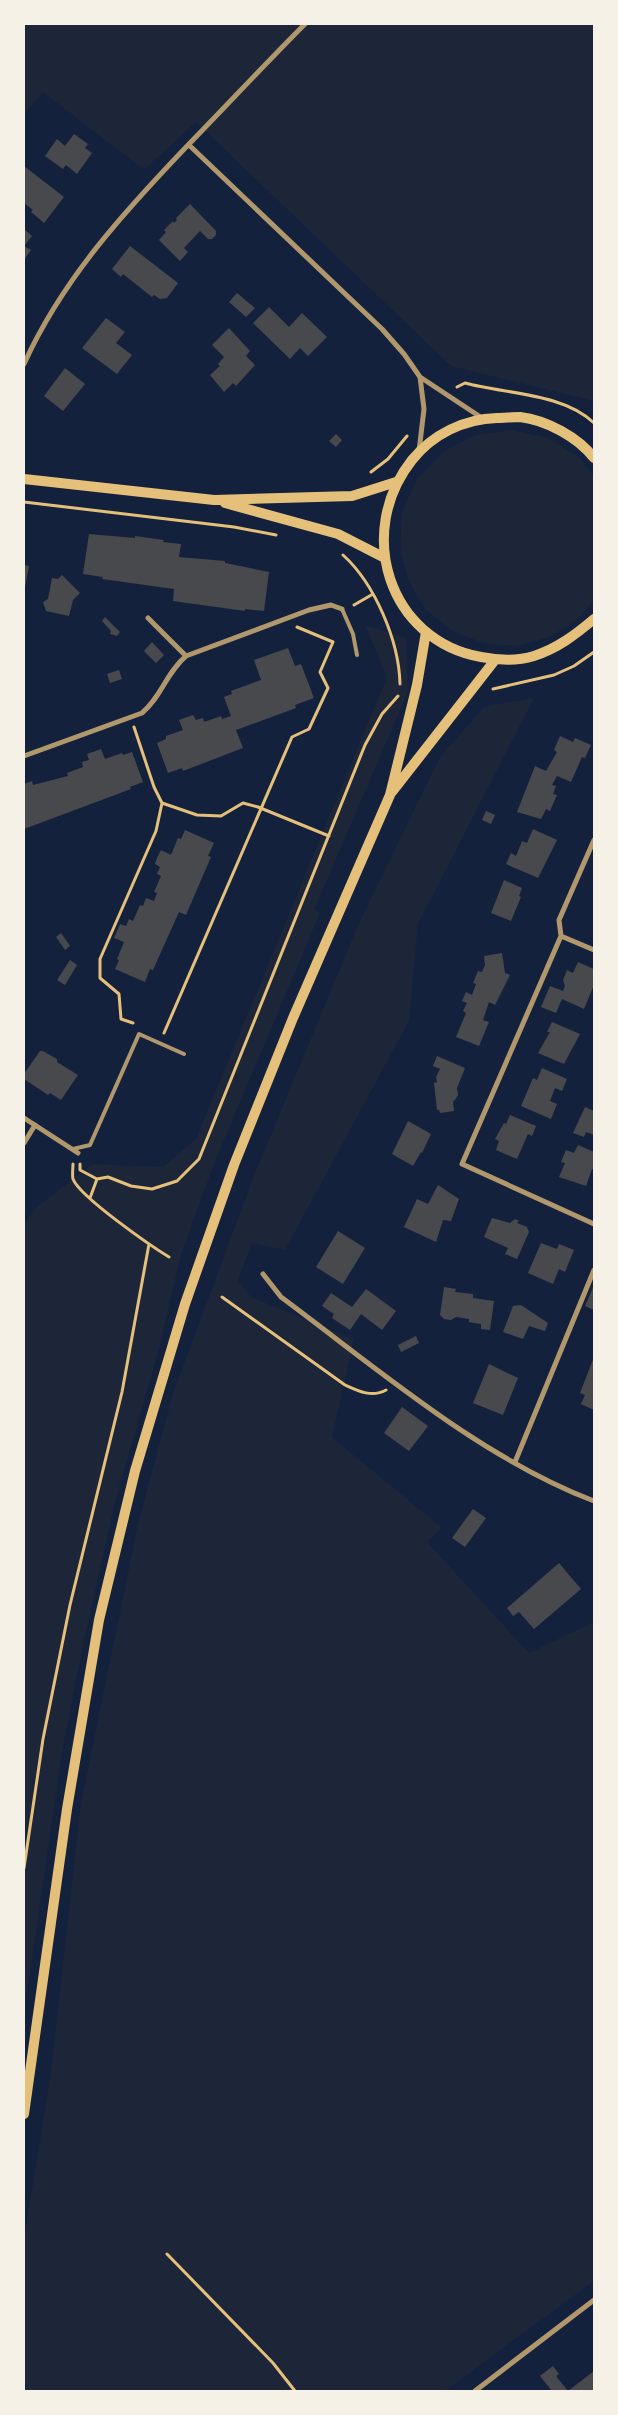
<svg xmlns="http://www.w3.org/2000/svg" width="618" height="2415" font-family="'Noto Serif',serif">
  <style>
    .green { fill: #1d2539 }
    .building { fill: #48494c }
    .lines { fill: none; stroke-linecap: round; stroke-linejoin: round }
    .path { stroke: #e5c07b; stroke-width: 3 }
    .service { stroke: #b1986c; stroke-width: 4 }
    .minor { stroke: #b1986c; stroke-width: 5 }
    .secondary { stroke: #e5c07b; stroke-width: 10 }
  </style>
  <rect width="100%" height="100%" fill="#14213d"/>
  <path class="green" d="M 24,24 L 594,24 L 594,401 L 451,366 L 196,122 L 144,170 L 43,92 L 24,115 Z
    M 512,430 L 548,438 L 580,458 L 594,477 L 594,599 L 579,618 L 550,637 L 517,646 L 483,643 L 452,631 L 425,609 L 408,580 L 400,547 L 402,512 L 417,479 L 443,452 L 475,435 Z
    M 365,625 L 406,638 L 408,692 L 314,910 L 320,913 L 216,1159 L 181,1254 L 159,1349 L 115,1502 L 83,1645 L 63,1746 L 24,2014 L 24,1223 L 38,1206 L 93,1164 L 163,1167 L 196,1139 L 387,677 Z
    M 534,698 L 418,924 L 409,1021 L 285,1250 L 252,1243 L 238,1280 L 251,1297 L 354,1339 L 332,1437 L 442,1528 L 427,1542 L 529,1653 L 594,1622 L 594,2281 L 445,2391 L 24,2391 L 24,2239 L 50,2080 L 81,1803 L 138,1524 L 173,1393 L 255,1173 L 359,923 L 440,757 L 485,706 Z"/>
  <path class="building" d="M 74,134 L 88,144 L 85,148 L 92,153 L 77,174 L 66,165 L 63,169 L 45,156 L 57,139 L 65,146 Z
    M 24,166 L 64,197 L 44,223 L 31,212 L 33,210 L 24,203 Z
    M 190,204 L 216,231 L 216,235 L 212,239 L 208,239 L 200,231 L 184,248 L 188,252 L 180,261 L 159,240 L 166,232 L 164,230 L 173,221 L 174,223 L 177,220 L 176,218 Z
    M 24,229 L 32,236 L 24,246 L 31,250 L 24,260 Z
    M 130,246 L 178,283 L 167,298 L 160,299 L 154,295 L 152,297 L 123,274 L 121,277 L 112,269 Z
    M 237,293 L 255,308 L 246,317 L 229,302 Z
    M 269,307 L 289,327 L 302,313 L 327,337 L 308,356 L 300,348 L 290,359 L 253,323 Z
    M 106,318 L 125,332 L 116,343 L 132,355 L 117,374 L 82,348 Z
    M 229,328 L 250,351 L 246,356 L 255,365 L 236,386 L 233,383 L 224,392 L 210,375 L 220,366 L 218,364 L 224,357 L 212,345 Z
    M 65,368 L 85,384 L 63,411 L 44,396 Z
    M 336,434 L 342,440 L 336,447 L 329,441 Z
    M 89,534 L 135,538 L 135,536 L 164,540 L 163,542 L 181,544 L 179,557 L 225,561 L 225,563 L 269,572 L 264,611 L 245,609 L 245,611 L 173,601 L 174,589 L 102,579 L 103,577 L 83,574 Z
    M 24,565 L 29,566 L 25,587 L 24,587 Z
    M 62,575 L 80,593 L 73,600 L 69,616 L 46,611 L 43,602 L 48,599 L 52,578 L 58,579 Z
    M 105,617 L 120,632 L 117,636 L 110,634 L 111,631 L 102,621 Z
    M 152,642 L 164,655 L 156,663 L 144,651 Z
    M 288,648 L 295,666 L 301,664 L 314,698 L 295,705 L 296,708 L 236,730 L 243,748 L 183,771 L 182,768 L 168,773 L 157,743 L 166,739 L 166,736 L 183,730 L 179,720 L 193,715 L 196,720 L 203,718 L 204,722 L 221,716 L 222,719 L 231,716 L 224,697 L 232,694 L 231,691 L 261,680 L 254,660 Z
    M 119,670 L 122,679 L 110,683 L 107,674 Z
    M 560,736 L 573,742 L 575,738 L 591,745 L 585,758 L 582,757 L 571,782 L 557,776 L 552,785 L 556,786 L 553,794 L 557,795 L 550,811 L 546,809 L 541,819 L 517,812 L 535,766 L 546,771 L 557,752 L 554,750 Z
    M 101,749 L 105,759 L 122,753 L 123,755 L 132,752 L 143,782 L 130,787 L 131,789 L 24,829 L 24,784 L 32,781 L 33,785 L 68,776 L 67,773 L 83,767 L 82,762 L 89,760 L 87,754 Z
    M 486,811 L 495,815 L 491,824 L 482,820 Z
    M 533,829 L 557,840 L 538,878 L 506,864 L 511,853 L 516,856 L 522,841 L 527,843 Z
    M 185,830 L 214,843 L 208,856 L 211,857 L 186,915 L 179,912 L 153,970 L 150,969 L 145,982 L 115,969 L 119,960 L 117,959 L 124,942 L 114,938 L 120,924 L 126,926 L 129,919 L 133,921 L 140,905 L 143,906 L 146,898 L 154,901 L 157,893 L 154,892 L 161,876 L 157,874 L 160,867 L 155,864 L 157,858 L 161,850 L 171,855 L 178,838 L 181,839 Z
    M 504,880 L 522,888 L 519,896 L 521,897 L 511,921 L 491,913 Z
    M 61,933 L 70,946 L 65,950 L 56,937 Z
    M 502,953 L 505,973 L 510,975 L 495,1005 L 489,1002 L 483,1020 L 489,1022 L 479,1046 L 456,1037 L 466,1013 L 463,1011 L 467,1003 L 462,1001 L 466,992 L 472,995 L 476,984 L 473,983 L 478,971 L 482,972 L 485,965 L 484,956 Z
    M 70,960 L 77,965 L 65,985 L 57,980 Z
    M 578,962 L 594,969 L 594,985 L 584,1009 L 562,999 L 556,1013 L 541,1007 L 550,986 L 563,991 L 565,986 L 563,980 L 567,970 L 573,973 Z
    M 552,1022 L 580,1034 L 564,1064 L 538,1053 L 550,1032 L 547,1032 Z
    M 40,1051 L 43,1051 L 57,1059 L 57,1062 L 78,1075 L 61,1100 L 50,1093 L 48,1095 L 24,1079 L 24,1074 Z
    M 437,1056 L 465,1068 L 457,1088 L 458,1095 L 455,1100 L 453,1101 L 454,1111 L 440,1113 L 439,1110 L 437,1110 L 434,1083 L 437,1082 L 436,1077 L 440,1069 L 433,1066 Z
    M 542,1068 L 567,1079 L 562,1091 L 555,1088 L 550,1101 L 557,1104 L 551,1119 L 521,1106 L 533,1078 L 537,1080 Z
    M 585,1107 L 594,1111 L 594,1135 L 586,1132 L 584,1137 L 573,1133 Z
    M 510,1115 L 536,1126 L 532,1136 L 528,1134 L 517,1159 L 496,1150 L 499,1141 L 495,1139 L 504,1123 L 506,1124 Z
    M 408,1121 L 431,1134 L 422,1153 L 421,1152 L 413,1166 L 392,1154 Z
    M 578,1145 L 594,1152 L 594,1169 L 592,1169 L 586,1186 L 559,1177 L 565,1163 L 561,1162 L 566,1150 L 574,1153 Z
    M 438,1185 L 459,1199 L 451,1221 L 443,1220 L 436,1242 L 404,1227 L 417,1199 L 428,1204 Z
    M 492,1218 L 510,1223 L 515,1219 L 519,1221 L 517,1223 L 527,1227 L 529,1232 L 517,1259 L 505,1254 L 508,1248 L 484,1237 Z
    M 338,1231 L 365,1248 L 343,1284 L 316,1267 Z
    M 541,1243 L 557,1249 L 559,1244 L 574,1250 L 565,1272 L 559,1269 L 553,1284 L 528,1273 Z
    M 594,1285 L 594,1310 L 585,1306 Z
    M 444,1287 L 456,1289 L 455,1292 L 473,1294 L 473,1298 L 494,1301 L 490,1330 L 481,1329 L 481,1324 L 469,1322 L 469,1319 L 456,1317 L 451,1320 L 444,1319 L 440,1315 Z
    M 366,1289 L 396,1311 L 382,1330 L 361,1314 L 350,1330 L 332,1318 L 334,1314 L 322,1306 L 331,1293 L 352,1307 Z
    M 521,1305 L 548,1323 L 545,1331 L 529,1326 L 523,1339 L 503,1332 L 513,1306 Z
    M 416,1336 L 419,1343 L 401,1352 L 398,1345 Z
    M 594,1357 L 594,1410 L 581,1404 L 585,1395 L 580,1393 Z
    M 489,1364 L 518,1378 L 503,1415 L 473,1403 Z
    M 402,1407 L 428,1426 L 409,1451 L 384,1433 Z
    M 473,1509 L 486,1518 L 465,1547 L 452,1538 Z
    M 559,1563 L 581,1589 L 534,1629 L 519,1612 L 513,1616 L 507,1608 Z
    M 553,2366 L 559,2374 L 556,2376 L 568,2391 L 552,2391 L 540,2376 Z
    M 594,2371 L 594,2391 L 568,2391 Z"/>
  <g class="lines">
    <path class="path" d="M 457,387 L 465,383 C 505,394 563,393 594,423
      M 371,472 L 388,459 L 407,436
      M 24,502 L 234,527 L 276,535
      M 343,555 C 375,584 399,641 400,684
      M 354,605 L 373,594
      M 493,689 L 554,675 L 574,666 L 594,652
      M 134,727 L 154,787 L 162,803 L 197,815 L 221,816 L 243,803 L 258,807 L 329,836
      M 133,1023 L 121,1019 L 119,994 L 100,978 L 100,959 L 156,831 L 162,803
      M 164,1033 L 292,737 L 309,729 L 328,688 L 320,672 L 333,642 L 297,627
      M 73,1164 C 73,1168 72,1175 73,1179 C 80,1197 151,1246 169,1257
      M 80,1164 L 80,1170 L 97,1179
      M 90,1198 L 97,1179 L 108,1177 L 131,1186 L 152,1189 L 177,1181 L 199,1159 L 365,745 L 382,714 L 398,696
      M 222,1297 L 345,1385 C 358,1391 372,1398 386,1390
      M 24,1868 L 43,1739 L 70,1605 L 122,1392 L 149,1244
      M 167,2254 L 273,2363 L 295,2391"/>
    <path class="service" d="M 342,609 L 353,634 L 357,655
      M 73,1149 L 90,1145 L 139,1034 L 184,1054"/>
    <path class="minor" d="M 189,145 L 382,329 L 404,354 L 420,377 L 482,418
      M 24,364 C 63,278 125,211 189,144 C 228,104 266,63 305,24
      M 419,451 L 424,409 L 420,377
      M 148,618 L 186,656
      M 24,756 L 142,713 C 162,696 166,673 186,656 L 309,610 L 331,605 L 342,609
      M 594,840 L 559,920 L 561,936 L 462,1164 L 594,1224
      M 561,936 L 594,950
      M 24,1118 L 78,1153
      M 24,1143 L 35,1125
      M 263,1274 L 281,1297 C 378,1369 481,1458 594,1501
      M 515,1462 L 594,1270
      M 475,2391 L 594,2300"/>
    <path class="secondary" d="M 594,458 C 578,437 546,420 520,417 C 512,417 504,418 497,418 C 464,419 433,434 412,460 C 355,532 388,640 481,657 C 497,660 518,661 534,656 C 558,648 575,635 594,619
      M 24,479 L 214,500 L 352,496 L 396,482
      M 225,503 L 338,534 L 383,557
      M 392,792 L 495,660
      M 24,2114 L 67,1809 L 99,1620 L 135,1471 L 185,1304 L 234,1165 L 293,1018 L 390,795 L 417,685 L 426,632"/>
  </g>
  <rect width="618" height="2415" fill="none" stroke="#f6f1e7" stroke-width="50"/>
</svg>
